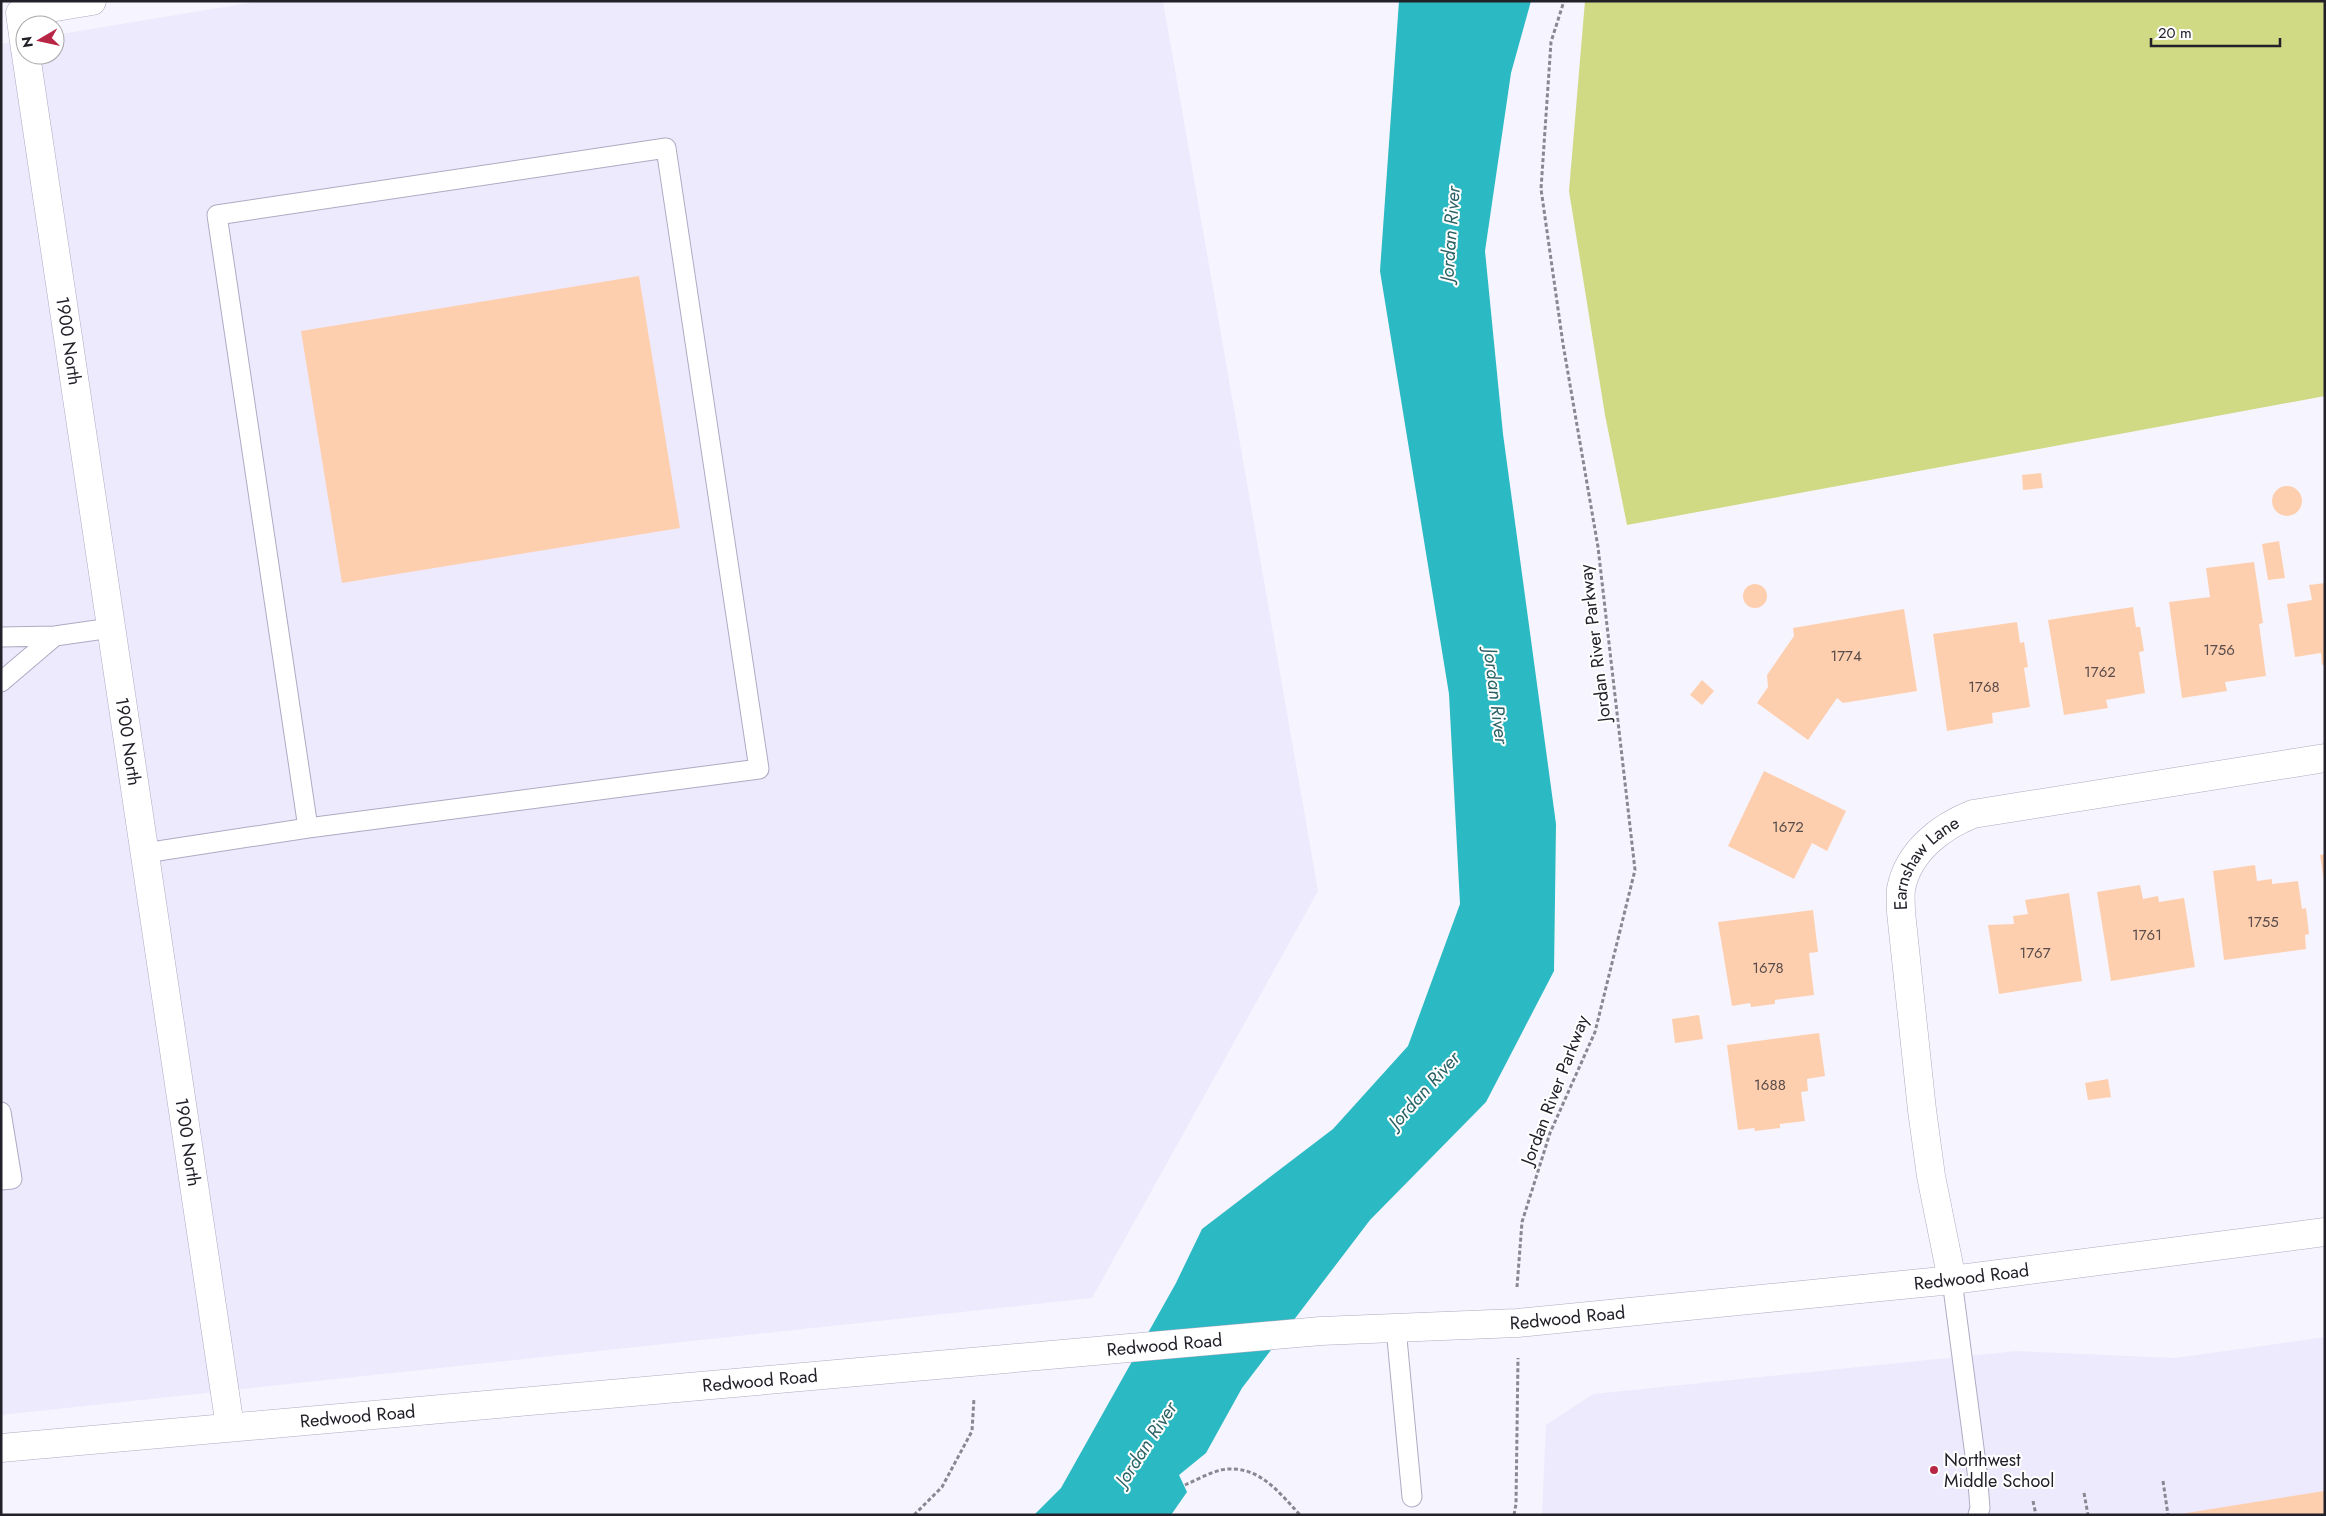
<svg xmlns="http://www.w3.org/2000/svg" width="2326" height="1516" font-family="Jost,sans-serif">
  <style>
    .built { fill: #eeeafd }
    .green { fill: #d0d984 }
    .water { fill: #2bb9c3 }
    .building { fill: #fecfaf }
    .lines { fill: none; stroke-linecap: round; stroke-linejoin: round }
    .service-casing { stroke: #afaac2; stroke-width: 21 }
    .minor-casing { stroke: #afaac2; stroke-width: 29 }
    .secondary-casing { stroke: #afaac2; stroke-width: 29 }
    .path { stroke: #898791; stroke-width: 3; stroke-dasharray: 4 2.5; stroke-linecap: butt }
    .service { stroke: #fff; stroke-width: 19 }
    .minor { stroke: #fff; stroke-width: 28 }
    .secondary { stroke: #fff; stroke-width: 28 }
    .poi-dot { fill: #b72645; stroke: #fff; stroke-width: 2 }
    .labels { text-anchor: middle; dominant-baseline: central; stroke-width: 4; stroke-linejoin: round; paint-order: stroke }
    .number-label { font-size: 15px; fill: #594c4a }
    .street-label { font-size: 18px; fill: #222029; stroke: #fff }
    .poi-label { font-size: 18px; fill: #222029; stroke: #fff; text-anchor: start }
    .water-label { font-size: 19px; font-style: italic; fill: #2b6266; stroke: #fff }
  </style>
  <rect width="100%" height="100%" fill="#f6f4fe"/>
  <path class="built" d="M 260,1 L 1163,1 L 1318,891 L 1092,1298 L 1,1415 L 1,44 L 25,40 L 25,55 L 55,55 L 55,35 Z
    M 2325,1337 L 2325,1515 L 1542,1515 L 1546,1425 L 1593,1394 L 2016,1351 L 2175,1358 Z"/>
  <path class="green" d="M 1585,1 L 2325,1 L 2325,396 L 1627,525 L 1605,415 L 1569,191 Z"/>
  <path class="water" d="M 1399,1 L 1531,1 L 1511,73 L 1485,251 L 1503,434 L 1556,824 L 1554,971 L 1486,1102 L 1370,1220 L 1242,1388 L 1206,1453 L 1179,1475 L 1187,1492 L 1171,1515 L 1034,1515 L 1061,1488 L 1176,1283 L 1202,1229 L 1333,1129 L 1408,1046 L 1460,904 L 1449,694 L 1380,271 Z"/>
  <path class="building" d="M 639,276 L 680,528 L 342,583 L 301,331 Z
    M 2041,473 L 2043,488 L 2023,490 L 2022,475 Z
    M2272 501a15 15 0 1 1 30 0a15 15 0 1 1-30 0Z
    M 2279,541 L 2285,578 L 2268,580 L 2262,544 Z
    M 2254,562 L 2263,623 L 2259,624 L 2266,676 L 2225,682 L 2227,691 L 2182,698 L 2169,602 L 2210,597 L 2206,568 Z
    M 2325,583 L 2325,664 L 2322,665 L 2321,653 L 2295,657 L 2287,604 L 2312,600 L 2309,585 Z
    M1743 596a12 12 0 1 1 24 0a12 12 0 1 1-24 0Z
    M 2133,607 L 2136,627 L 2140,627 L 2144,651 L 2139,652 L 2145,693 L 2106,700 L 2108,708 L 2064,715 L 2048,620 Z
    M 1904,609 L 1917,691 L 1843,703 L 1837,698 L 1808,740 L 1757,703 L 1768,687 L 1767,675 L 1794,636 L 1793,628 Z
    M 2017,622 L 2020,643 L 2024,642 L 2028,667 L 2024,668 L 2030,707 L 1992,713 L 1993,723 L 1947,731 L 1933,634 Z
    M 1702,680 L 1714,691 L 1702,705 L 1690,695 Z
    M 1764,771 L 1846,811 L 1827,851 L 1812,843 L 1794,879 L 1728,846 Z
    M 2325,854 L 2325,881 L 2324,881 L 2320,855 Z
    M 2255,865 L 2257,881 L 2272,879 L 2272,884 L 2298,881 L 2302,909 L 2306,908 L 2309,934 L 2305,935 L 2306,949 L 2224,960 L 2213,871 Z
    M 2140,885 L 2143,899 L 2158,896 L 2159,902 L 2184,898 L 2195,967 L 2111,981 L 2097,892 Z
    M 2069,893 L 2082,981 L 1999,994 L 1988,925 L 2014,924 L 2013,916 L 2028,914 L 2025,900 Z
    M 1813,910 L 1818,952 L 1809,953 L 1814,995 L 1775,1000 L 1775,1004 L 1751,1007 L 1750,1003 L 1732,1006 L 1718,922 Z
    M 1699,1015 L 1703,1039 L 1675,1043 L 1672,1019 Z
    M 1819,1033 L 1825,1076 L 1807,1079 L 1808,1091 L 1801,1092 L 1805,1121 L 1780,1124 L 1780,1128 L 1755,1131 L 1754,1128 L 1738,1130 L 1727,1045 Z
    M 2108,1079 L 2111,1097 L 2088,1100 L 2085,1083 Z
    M 2324,1491 L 2325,1515 L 2180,1515 L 2180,1514 Z"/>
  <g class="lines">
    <g class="service-casing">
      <path id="service" d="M 1,637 L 55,636 L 111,628
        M 1,682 L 55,636
        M 145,853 L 308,828 L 759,769 L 666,148 L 217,215 L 308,828
        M 1,1112 L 12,1179 L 1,1180
        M 1952,1280 L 1977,1471 L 1980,1508 L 1978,1515
        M 1396,1328 L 1412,1497"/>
    </g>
    <g class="minor-casing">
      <g id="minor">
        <path d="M 25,49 L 20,13 L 92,1"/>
        <path id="s1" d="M 26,55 L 230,1427"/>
        <path id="s2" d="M 1952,1280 L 1931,1176 L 1922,1110 L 1901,912 C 1901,905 1900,896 1901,889 C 1908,852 1940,827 1973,814 L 2325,758"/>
      </g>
    </g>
    <g class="secondary-casing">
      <g id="secondary">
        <path id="s3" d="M 1,1448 L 1321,1331 L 1517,1323 L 1952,1280 L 2325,1232"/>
      </g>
    </g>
    <path class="path" d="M 1517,1287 L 1522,1222 L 1550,1133 L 1595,1032 L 1635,870 L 1598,547 L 1563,344 L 1541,189 L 1551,42 L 1564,1
      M 2163,1481 L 2168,1515
      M 1185,1485 C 1196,1480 1209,1473 1221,1470 C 1257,1463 1279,1492 1300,1515
      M 2084,1493 L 2088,1515
      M 2033,1501 L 2036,1515
      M 914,1515 L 942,1487 L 972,1431 L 974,1398
      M 1514,1515 L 1516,1504 L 1518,1358"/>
    <use href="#service" class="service"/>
    <use href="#minor" class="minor"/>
    <use href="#secondary" class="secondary"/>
  </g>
  <circle class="poi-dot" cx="1934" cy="1470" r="5"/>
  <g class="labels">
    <g class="number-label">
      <text x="2219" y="650">1756</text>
      <text x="1846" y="656">1774</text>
      <text x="2100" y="672">1762</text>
      <text x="1984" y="687">1768</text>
      <text x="1788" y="827">1672</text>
      <text x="2263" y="922">1755</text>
      <text x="2147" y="935">1761</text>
      <text x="2035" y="953">1767</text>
      <text x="1768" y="968">1678</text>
      <text x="1770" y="1085">1688</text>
    </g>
    <g class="street-label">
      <text stroke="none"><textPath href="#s1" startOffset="289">1900 North</textPath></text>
      <text transform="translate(1595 643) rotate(-97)">Jordan River Parkway</text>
      <text stroke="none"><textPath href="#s1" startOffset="694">1900 North</textPath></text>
      <text stroke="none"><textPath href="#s2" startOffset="430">Earnshaw Lane</textPath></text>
      <text transform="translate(1555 1090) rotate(-69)">Jordan River Parkway</text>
      <text stroke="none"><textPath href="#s1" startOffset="1099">1900 North</textPath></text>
      <text stroke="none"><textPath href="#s3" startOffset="1978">Redwood Road</textPath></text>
      <text stroke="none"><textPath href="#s3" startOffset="1572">Redwood Road</textPath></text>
      <text stroke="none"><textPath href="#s3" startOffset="1168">Redwood Road</textPath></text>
      <text stroke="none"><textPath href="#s3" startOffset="762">Redwood Road</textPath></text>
      <text stroke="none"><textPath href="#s3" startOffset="358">Redwood Road</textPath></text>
    </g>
    <g class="poi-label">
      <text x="1944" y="1460">Northwest<tspan x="1944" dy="21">Middle School</tspan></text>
    </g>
    <g class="water-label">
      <text transform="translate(1450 234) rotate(-86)">Jordan River</text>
      <text transform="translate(1496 696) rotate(83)">Jordan River</text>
      <text transform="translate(1424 1090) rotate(-48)">Jordan River</text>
      <text transform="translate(1146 1444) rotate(-57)">Jordan River</text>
    </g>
  </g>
  <rect width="2326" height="1516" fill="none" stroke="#222029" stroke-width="5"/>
  <g transform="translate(40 40) rotate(261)"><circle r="24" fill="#ffffff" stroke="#a7a6a9"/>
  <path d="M0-4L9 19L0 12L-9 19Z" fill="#b72645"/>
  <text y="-8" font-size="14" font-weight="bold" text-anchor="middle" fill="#222029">N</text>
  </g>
  <path d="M2151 38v8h129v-8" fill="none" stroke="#222029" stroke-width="2.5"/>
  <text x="2158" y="38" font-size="15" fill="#222029" stroke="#ffffff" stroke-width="4" paint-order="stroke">20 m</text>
</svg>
